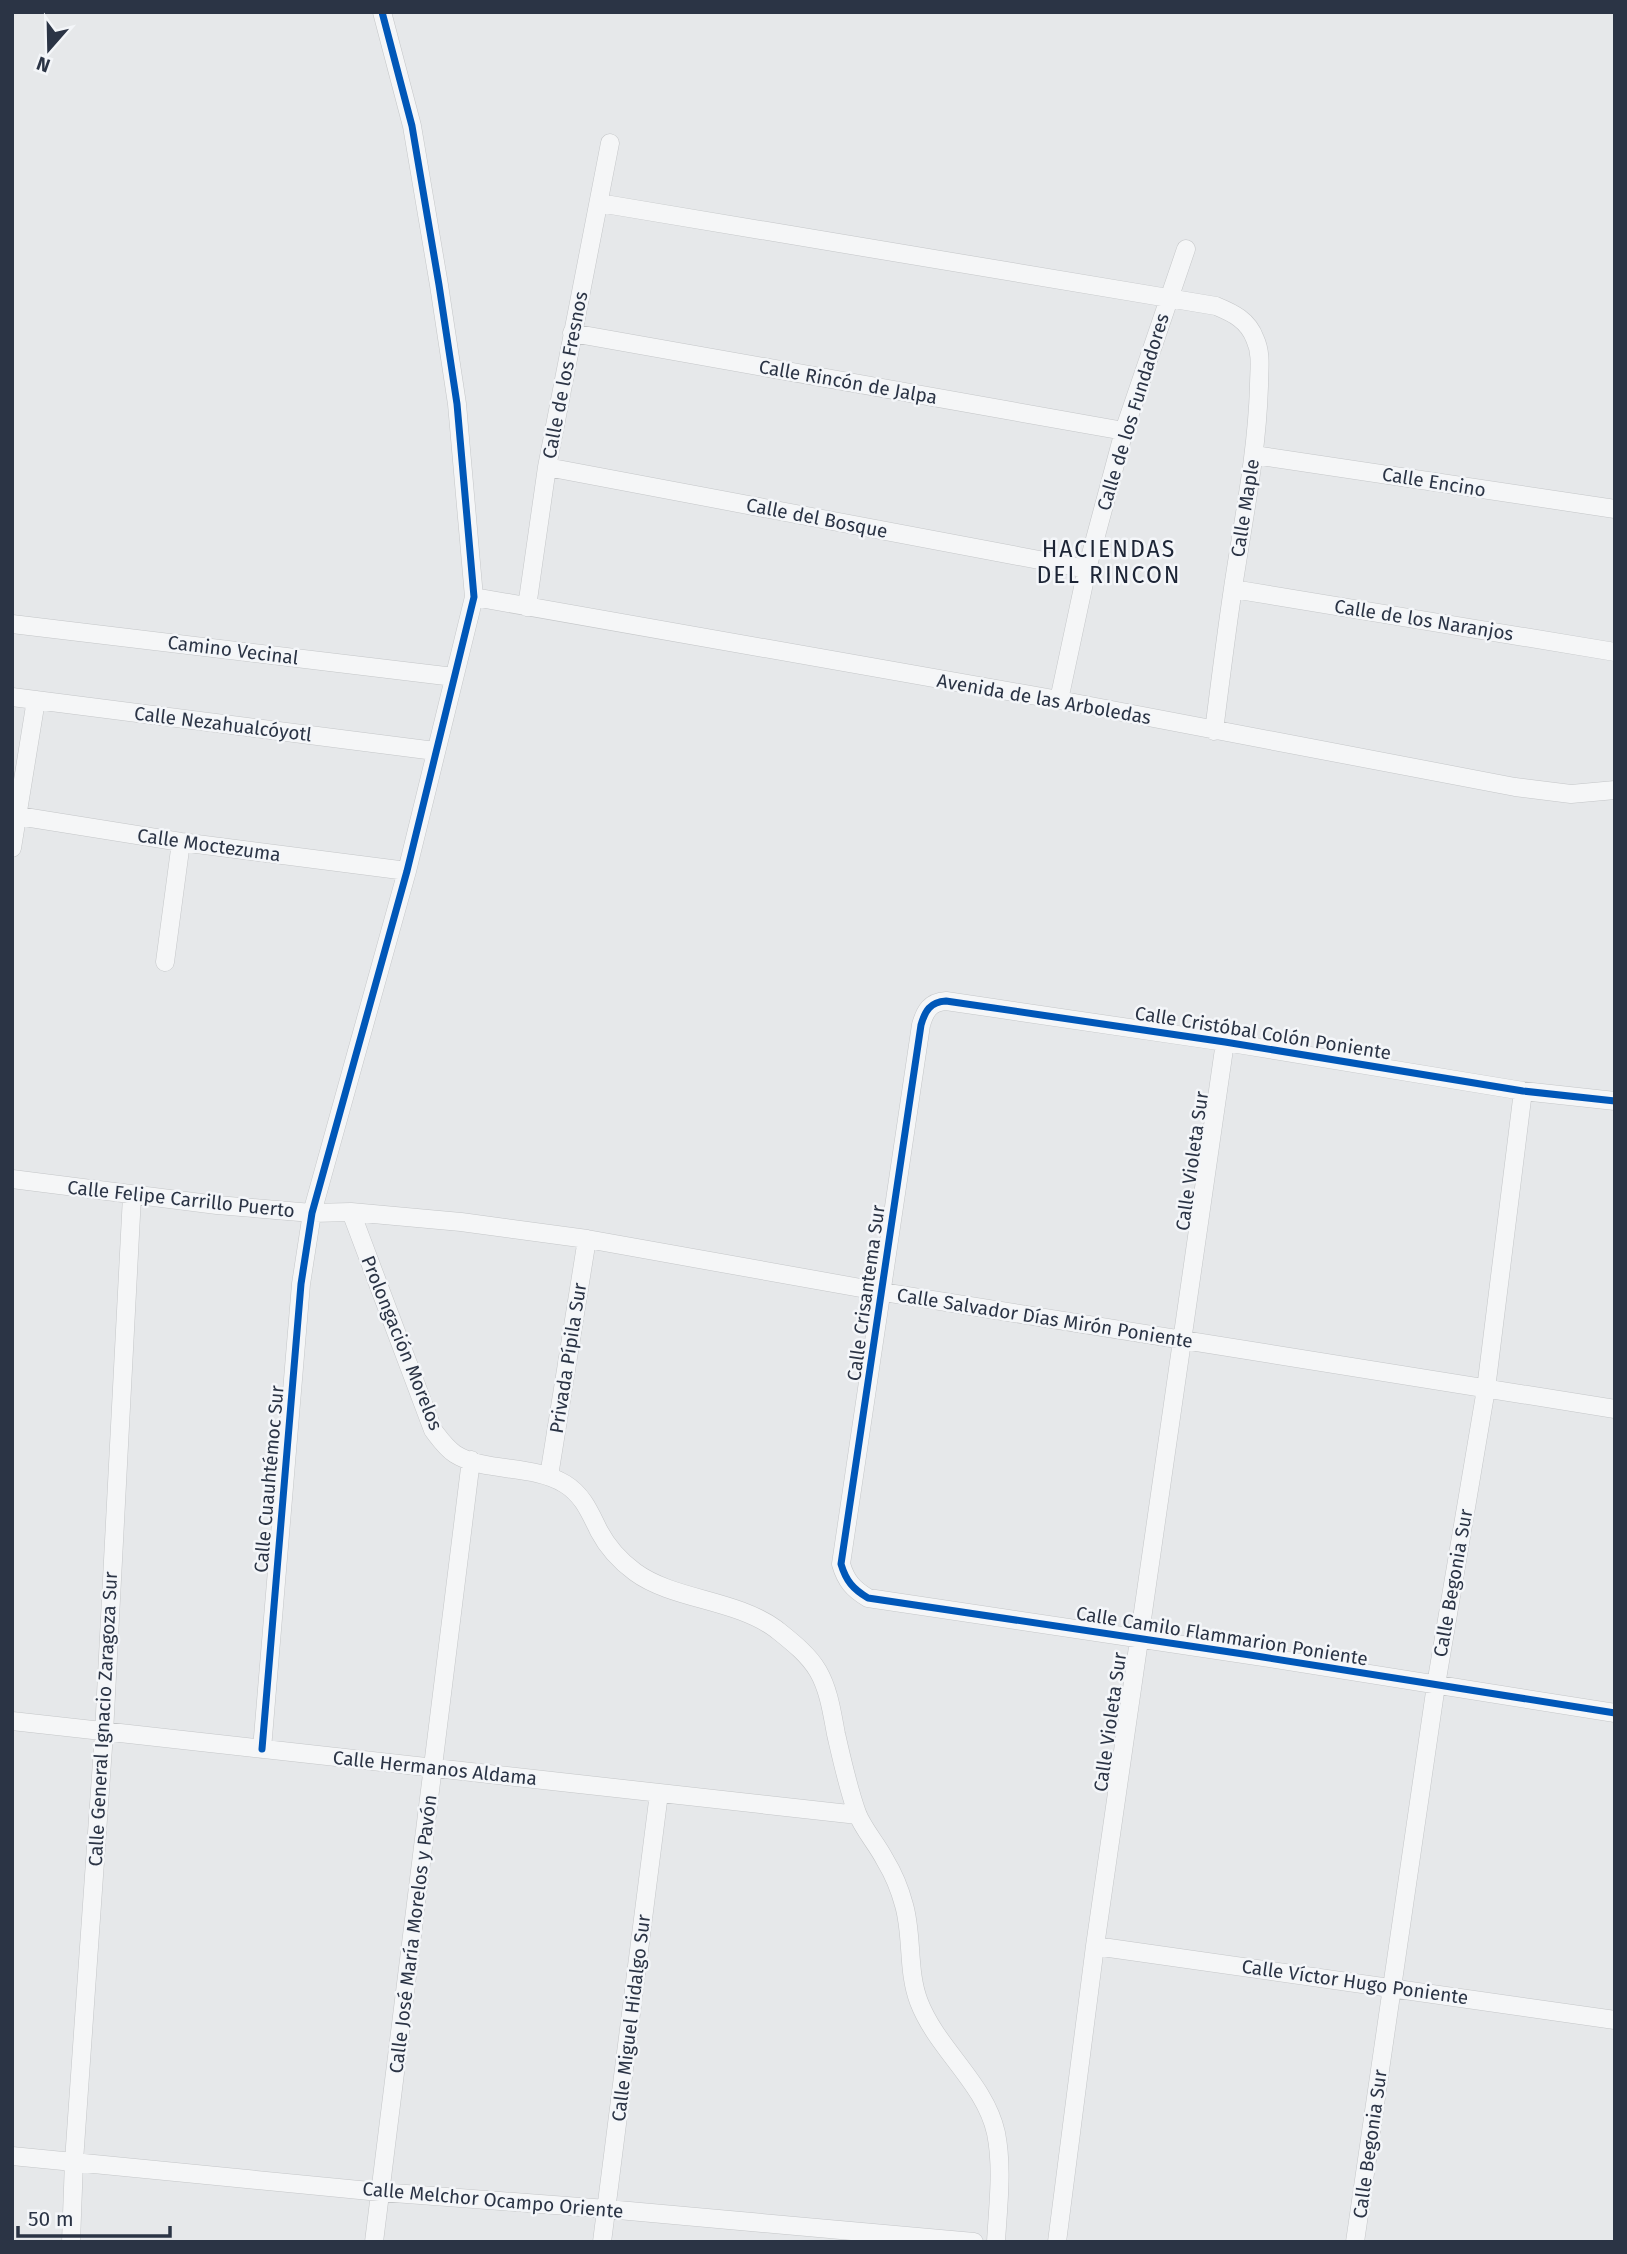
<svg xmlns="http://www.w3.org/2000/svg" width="1627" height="2254" font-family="'Fira Sans',sans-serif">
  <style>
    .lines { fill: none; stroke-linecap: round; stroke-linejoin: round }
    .street-casing { stroke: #c4c6c8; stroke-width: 19 }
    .street { stroke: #f5f6f7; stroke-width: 18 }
    .cycleway-casing { stroke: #f4f6f9; stroke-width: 11 }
    .cycleway { stroke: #0057b8; stroke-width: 7 }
    .labels { text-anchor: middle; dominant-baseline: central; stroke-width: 5; stroke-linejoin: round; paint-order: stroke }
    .street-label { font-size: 19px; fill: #2b3445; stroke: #f4f6f9 }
    .quarter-label { font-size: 23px; letter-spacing: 2px; fill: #1d2536; stroke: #f4f6f9 }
  </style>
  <rect width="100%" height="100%" fill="#e6e8ea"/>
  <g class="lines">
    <g class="street-casing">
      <path id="street" d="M 599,203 L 1216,306 C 1233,313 1248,320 1255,339 C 1262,354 1259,370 1259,386 C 1257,454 1243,521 1233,588 C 1226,635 1220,683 1214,731
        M 572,333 L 1124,431
        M 1254,455 L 1615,509
        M 547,467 L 1087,569
        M 1233,589 L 1615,652
        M 474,597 L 1059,700 L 1515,787 L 1571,794 L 1615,790
        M 527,607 L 547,467 L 610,143
        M 12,624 L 454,677
        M 12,697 L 435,751
        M 1059,700 L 1087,569 L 1124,431 L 1186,249
        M 12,815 L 181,842 L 407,871
        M 12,848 L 36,700
        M 165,962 L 181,842
        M 1615,1101 L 1523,1091 L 1225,1042 L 946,1001 C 930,1002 925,1011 921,1025 L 841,1564 C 846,1581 853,1589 868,1598 L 1250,1655 L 1615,1713
        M 12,1179 L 217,1205 L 312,1213 L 351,1212 L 461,1222 L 587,1239 L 883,1292 L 1615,1409
        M 351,1212 L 433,1430 C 440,1439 445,1447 455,1454 C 485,1473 533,1464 565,1484 C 583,1495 590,1513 599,1531 C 608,1548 620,1561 635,1572 C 673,1600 735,1599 776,1629 C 791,1641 808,1654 818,1671 C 829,1690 832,1713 836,1734 C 842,1760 848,1788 857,1813 C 863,1829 877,1844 885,1860 C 893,1873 900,1890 904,1905 C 913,1936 907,1971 919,2002 C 937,2049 985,2083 996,2133 C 1003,2168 998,2206 996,2242
        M 549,1476 L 587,1239
        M 12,1721 L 858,1815
        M 262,1749 L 301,1284 L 312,1213 L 407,871 L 474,597 L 457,404 L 439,285 L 412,126 L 382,12
        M 1095,1946 L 1615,2020
        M 12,2156 L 380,2192 L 607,2209 L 974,2242
        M 71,2242 L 74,2161 L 104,1733 L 132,1196
        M 374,2242 L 471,1460
        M 602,2242 L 659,1793
        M 1057,2242 L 1095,1946 L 1225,1042
        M 1355,2242 L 1436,1685 L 1486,1389 L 1523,1091"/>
    </g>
    <use href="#street" class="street"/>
    <g class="cycleway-casing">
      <path id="cycleway" d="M 1615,1101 L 1523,1091 L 1225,1042 L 946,1001 C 930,1002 925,1011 921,1025 L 841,1564 C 846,1581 853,1589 868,1598 L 1250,1655 L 1615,1713
        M 262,1749 L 301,1284 L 312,1213 L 407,871 L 474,597 L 457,404 L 439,285 L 412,126 L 382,12"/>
    </g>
    <use href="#cycleway" class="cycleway"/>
  </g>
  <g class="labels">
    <g class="street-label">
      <text transform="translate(565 375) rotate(-79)">Calle de los Fresnos</text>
      <text transform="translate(848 382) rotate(10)">Calle Rincón de Jalpa</text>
      <text transform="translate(1133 412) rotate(-73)">Calle de los Fundadores</text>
      <text transform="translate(1434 482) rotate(9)">Calle Encino</text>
      <text transform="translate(1245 508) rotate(-81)">Calle Maple</text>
      <text transform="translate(817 518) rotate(11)">Calle del Bosque</text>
      <text transform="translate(1424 620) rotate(9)">Calle de los Naranjos</text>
      <text transform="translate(233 650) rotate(7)">Camino Vecinal</text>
      <text transform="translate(1044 699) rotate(10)">Avenida de las Arboledas</text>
      <text transform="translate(223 724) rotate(7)">Calle Nezahualcóyotl</text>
      <text transform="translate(209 845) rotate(8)">Calle Moctezuma</text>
      <text transform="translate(1263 1033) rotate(9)">Calle Cristóbal Colón Poniente</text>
      <text transform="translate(1192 1161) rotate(-82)">Calle Violeta Sur</text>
      <text transform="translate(181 1199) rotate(6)">Calle Felipe Carrillo Puerto</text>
      <text transform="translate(866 1293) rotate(-82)">Calle Crisantema Sur</text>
      <text transform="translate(1045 1318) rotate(9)">Calle Salvador Días Mirón Poniente</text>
      <text transform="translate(402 1343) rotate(68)">Prolongación Morelos</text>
      <text transform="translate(568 1358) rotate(-81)">Privada Pípila Sur</text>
      <text transform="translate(269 1479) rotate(-85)">Calle Cuauhtémoc Sur</text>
      <text transform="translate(1453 1583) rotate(-80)">Calle Begonia Sur</text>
      <text transform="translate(1222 1636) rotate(9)">Calle Camilo Flammarion Poniente</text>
      <text transform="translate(103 1719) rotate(-87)">Calle General Ignacio Zaragoza Sur</text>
      <text transform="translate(1110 1722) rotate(-82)">Calle Violeta Sur</text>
      <text transform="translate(435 1768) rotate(6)">Calle Hermanos Aldama</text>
      <text transform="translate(413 1934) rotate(-83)">Calle José María Morelos y Pavón</text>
      <text transform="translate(1355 1982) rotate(8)">Calle Víctor Hugo Poniente</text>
      <text transform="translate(631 2018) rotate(-83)">Calle Miguel Hidalgo Sur</text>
      <text transform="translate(1370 2144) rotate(-82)">Calle Begonia Sur</text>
      <text transform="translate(493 2200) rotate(5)">Calle Melchor Ocampo Oriente</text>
    </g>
    <g class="quarter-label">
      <text x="1109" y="549">HACIENDAS<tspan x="1109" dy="26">DEL RINCON</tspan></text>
    </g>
  </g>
  <rect width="1627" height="2254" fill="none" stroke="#2b3445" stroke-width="28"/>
  <g transform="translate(49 49) rotate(200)" stroke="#f4f6f9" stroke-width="5" paint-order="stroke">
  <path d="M0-5L12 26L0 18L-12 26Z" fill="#2b3445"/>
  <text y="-10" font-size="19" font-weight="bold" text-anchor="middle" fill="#2b3445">N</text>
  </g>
  <path d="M18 2226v10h152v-10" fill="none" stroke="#2b3445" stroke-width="3.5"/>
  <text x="28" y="2226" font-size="21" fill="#2b3445" stroke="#f4f6f9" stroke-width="5" paint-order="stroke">50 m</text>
</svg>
